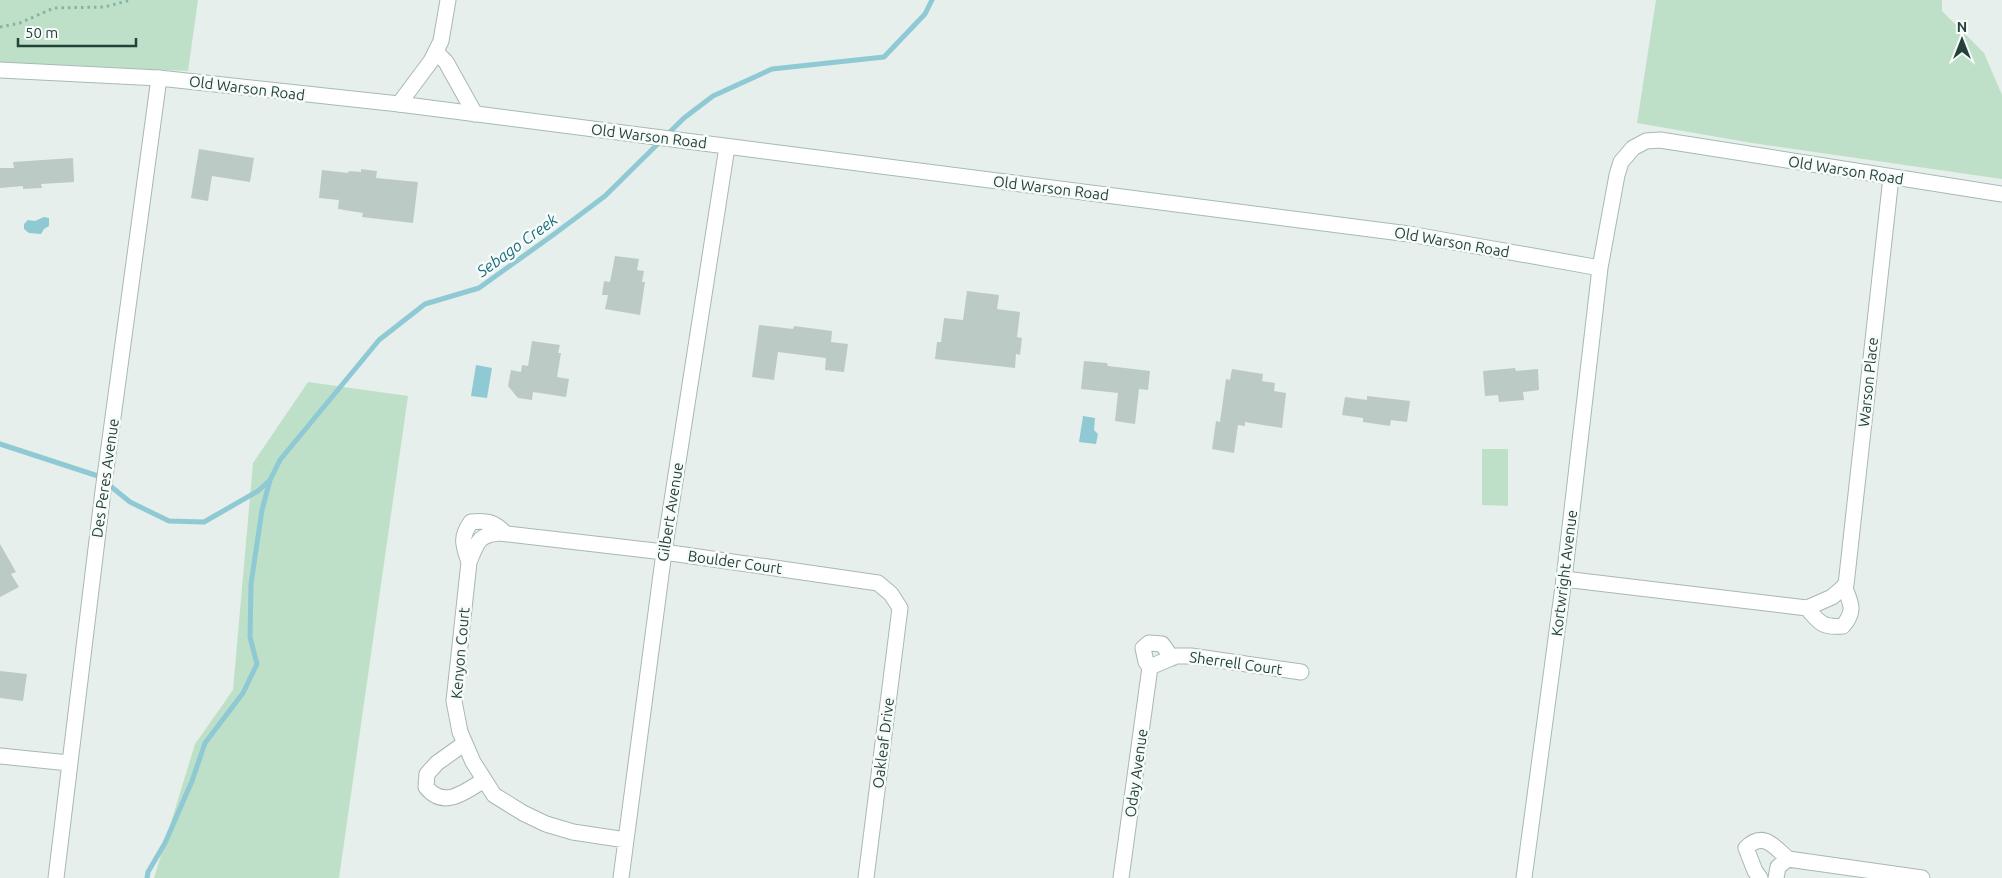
<svg xmlns="http://www.w3.org/2000/svg" width="2002" height="878" font-family="Ubuntu,sans-serif">
  <style>
    .green { fill: #bfe0c8 }
    .water { fill: #8ec9d4 }
    .lines { fill: none; stroke-linecap: round; stroke-linejoin: round }
    .stream { stroke: #8ec9d4; stroke-width: 5 }
    .building { fill: #bbcac4 }
    .street-casing { stroke: #a8b8b2; stroke-width: 17 }
    .secondary-casing { stroke: #a4bbb3; stroke-width: 17 }
    .path { stroke: #86b3a5; stroke-width: 3; stroke-dasharray: 2.5 4; stroke-linecap: butt }
    .street { stroke: #fff; stroke-width: 15 }
    .secondary { stroke: #fff; stroke-width: 15 }
    .labels { text-anchor: middle; dominant-baseline: central; stroke-width: 5; stroke-linejoin: round; paint-order: stroke }
    .street-label { font-size: 15px; fill: #24423a; stroke: #f7fbf9 }
    .water-label { font-size: 16px; font-style: italic; fill: #1c6f80; stroke: #f7fbf9 }
  </style>
  <rect width="100%" height="100%" fill="#e6efeb"/>
  <path class="green" d="M 0,0 L 198,0 L 188,71 L 0,62 Z
    M 1656,0 L 1942,0 L 1942,11 L 1984,53 L 2002,95 L 2002,179 L 1752,143 L 1637,123 Z
    M 308,382 L 408,396 L 339,878 L 154,878 L 195,744 L 233,690 L 253,463 Z
    M 1482,449 L 1508,449 L 1508,506 L 1482,505 Z"/>
  <path class="water" d="M 44,217 L 49,218 L 49,226 L 44,229 L 41,234 L 29,233 L 24,229 L 24,224 L 28,220 L 35,221 Z
    M 476,365 L 492,368 L 487,398 L 471,396 Z
    M 1083,416 L 1095,418 L 1094,430 L 1098,434 L 1096,444 L 1079,442 Z"/>
  <g class="lines">
    <path class="stream" d="M 0,444 L 98,476 L 130,502 L 169,521 L 204,522 L 258,491 L 270,480 L 280,460 L 379,340 L 425,304 L 479,288 L 553,235 L 605,196 L 684,118 L 713,96 L 772,69 L 884,57 L 925,14 L 932,0
      M 147,878 L 148,872 L 165,843 L 192,781 L 205,743 L 243,693 L 257,664 L 250,637 L 251,584 L 262,510 L 270,480"/>
  </g>
  <path class="building" d="M 199,149 L 254,158 L 250,182 L 212,176 L 208,201 L 191,198 Z
    M 73,158 L 74,182 L 41,184 L 42,188 L 23,189 L 23,186 L 0,188 L 0,168 L 14,168 L 13,162 Z
    M 361,169 L 377,171 L 376,178 L 418,182 L 413,223 L 362,217 L 363,213 L 338,209 L 339,200 L 319,198 L 322,170 L 348,173 L 349,171 L 361,172 Z
    M 615,256 L 639,259 L 637,270 L 644,271 L 642,282 L 645,282 L 640,315 L 605,309 L 608,295 L 602,295 L 604,281 L 610,282 Z
    M 967,291 L 999,295 L 997,309 L 1020,312 L 1017,337 L 1022,338 L 1020,355 L 1016,354 L 1015,368 L 935,359 L 937,342 L 941,342 L 944,318 L 963,320 Z
    M 759,325 L 793,329 L 794,326 L 832,331 L 831,342 L 848,344 L 844,372 L 825,370 L 826,358 L 778,352 L 774,380 L 752,377 Z
    M 532,341 L 560,345 L 558,353 L 561,353 L 557,377 L 569,379 L 566,397 L 533,392 L 532,400 L 518,398 L 508,386 L 511,370 L 521,372 L 522,365 L 528,366 Z
    M 1084,361 L 1107,363 L 1108,366 L 1150,371 L 1148,390 L 1139,389 L 1135,424 L 1115,421 L 1118,393 L 1081,389 Z
    M 1515,368 L 1516,371 L 1538,369 L 1539,390 L 1523,392 L 1524,400 L 1499,402 L 1498,395 L 1485,396 L 1483,371 Z
    M 1232,369 L 1263,374 L 1262,381 L 1275,383 L 1274,391 L 1286,393 L 1282,428 L 1245,422 L 1245,426 L 1238,425 L 1234,453 L 1212,449 L 1216,421 L 1220,422 L 1226,379 L 1230,380 Z
    M 1367,396 L 1410,401 L 1407,422 L 1391,420 L 1390,426 L 1363,422 L 1363,418 L 1342,415 L 1345,397 L 1367,400 Z
    M 0,544 L 16,572 L 11,574 L 19,587 L 0,597 Z
    M 0,671 L 27,674 L 23,701 L 0,698 Z"/>
  <g class="lines">
    <g class="street-casing">
      <path id="street" d="M 436,52 L 446,62 L 475,114
        M 399,104 L 431,61 L 441,41 L 448,0
        M 469,562 C 463,545 460,537 471,522 C 487,520 494,522 505,533
        M 1564,579 L 1807,608 L 1832,597 L 1846,585 L 1891,177
        M 1807,608 C 1819,623 1823,628 1843,626 C 1856,610 1851,604 1844,586
        M 1150,667 L 1176,656 L 1191,656 L 1301,672
        M 1150,667 L 1146,662 L 1143,648 L 1149,643 L 1162,644 L 1172,658
        M 465,743 L 437,763 L 427,774 L 426,787 C 444,810 466,791 484,780
        M 0,756 L 69,763
        M 626,840 L 573,832 L 546,824 L 523,813 L 494,795 L 473,762 L 460,732 L 454,701 L 469,562 C 477,544 477,535 499,533 L 664,552 L 878,583 L 891,594 L 900,608 L 866,878
        M 56,878 L 103,491 L 159,78
        M 621,878 L 664,552 L 727,147
        M 1121,878 L 1150,667
        M 1760,878 L 1755,871 L 1746,848 C 1763,831 1774,846 1788,859
        M 1776,878 L 1778,867 L 1788,859 L 1922,878"/>
    </g>
    <g class="secondary-casing">
      <path id="secondary" d="M 0,70 L 159,78 L 399,104 L 1409,234 L 1600,268
        M 1524,878 L 1564,579 L 1600,268 L 1617,175 L 1621,162 L 1633,148 L 1646,141 L 1660,140 L 2002,194"/>
    </g>
    <path class="path" d="M 0,27 L 20,23 L 54,8 L 104,7 L 131,0"/>
    <use href="#street" class="street"/>
    <use href="#secondary" class="secondary"/>
  </g>
  <g class="labels">
    <g class="street-label">
      <text transform="translate(247 88) rotate(7)">Old Warson Road</text>
      <text transform="translate(649 136) rotate(7)">Old Warson Road</text>
      <text transform="translate(1846 170) rotate(9)">Old Warson Road</text>
      <text transform="translate(1051 188) rotate(7)">Old Warson Road</text>
      <text transform="translate(1452 242) rotate(10)">Old Warson Road</text>
      <text transform="translate(1868 382) rotate(-84)">Warson Place</text>
      <text transform="translate(105 478) rotate(-82)">Des Peres Avenue</text>
      <text transform="translate(670 512) rotate(-81)">Gilbert Avenue</text>
      <text transform="translate(735 562) rotate(8)">Boulder Court</text>
      <text transform="translate(1564 573) rotate(-83)">Kortwright Avenue</text>
      <text transform="translate(460 653) rotate(-85)">Kenyon Court</text>
      <text transform="translate(1236 663) rotate(8)">Sherrell Court</text>
      <text transform="translate(883 743) rotate(-83)">Oakleaf Drive</text>
      <text transform="translate(1136 773) rotate(-82)">Oday Avenue</text>
    </g>
    <g class="water-label">
      <text transform="translate(517 245) rotate(-36)">Sebago Creek</text>
    </g>
  </g>
  <g transform="translate(1962 40)" stroke="#f7fbf9" stroke-width="4" paint-order="stroke">
  <path d="M0-4L9 19L0 12L-9 19Z" fill="#24423a"/>
  <text y="-8" font-size="14" font-weight="bold" text-anchor="middle" fill="#24423a">N</text>
  </g>
  <path d="M18 38v8h118v-8" fill="none" stroke="#24423a" stroke-width="2.5"/>
  <text x="25" y="38" font-size="15" fill="#24423a" stroke="#f7fbf9" stroke-width="4" paint-order="stroke">50 m</text>
</svg>
